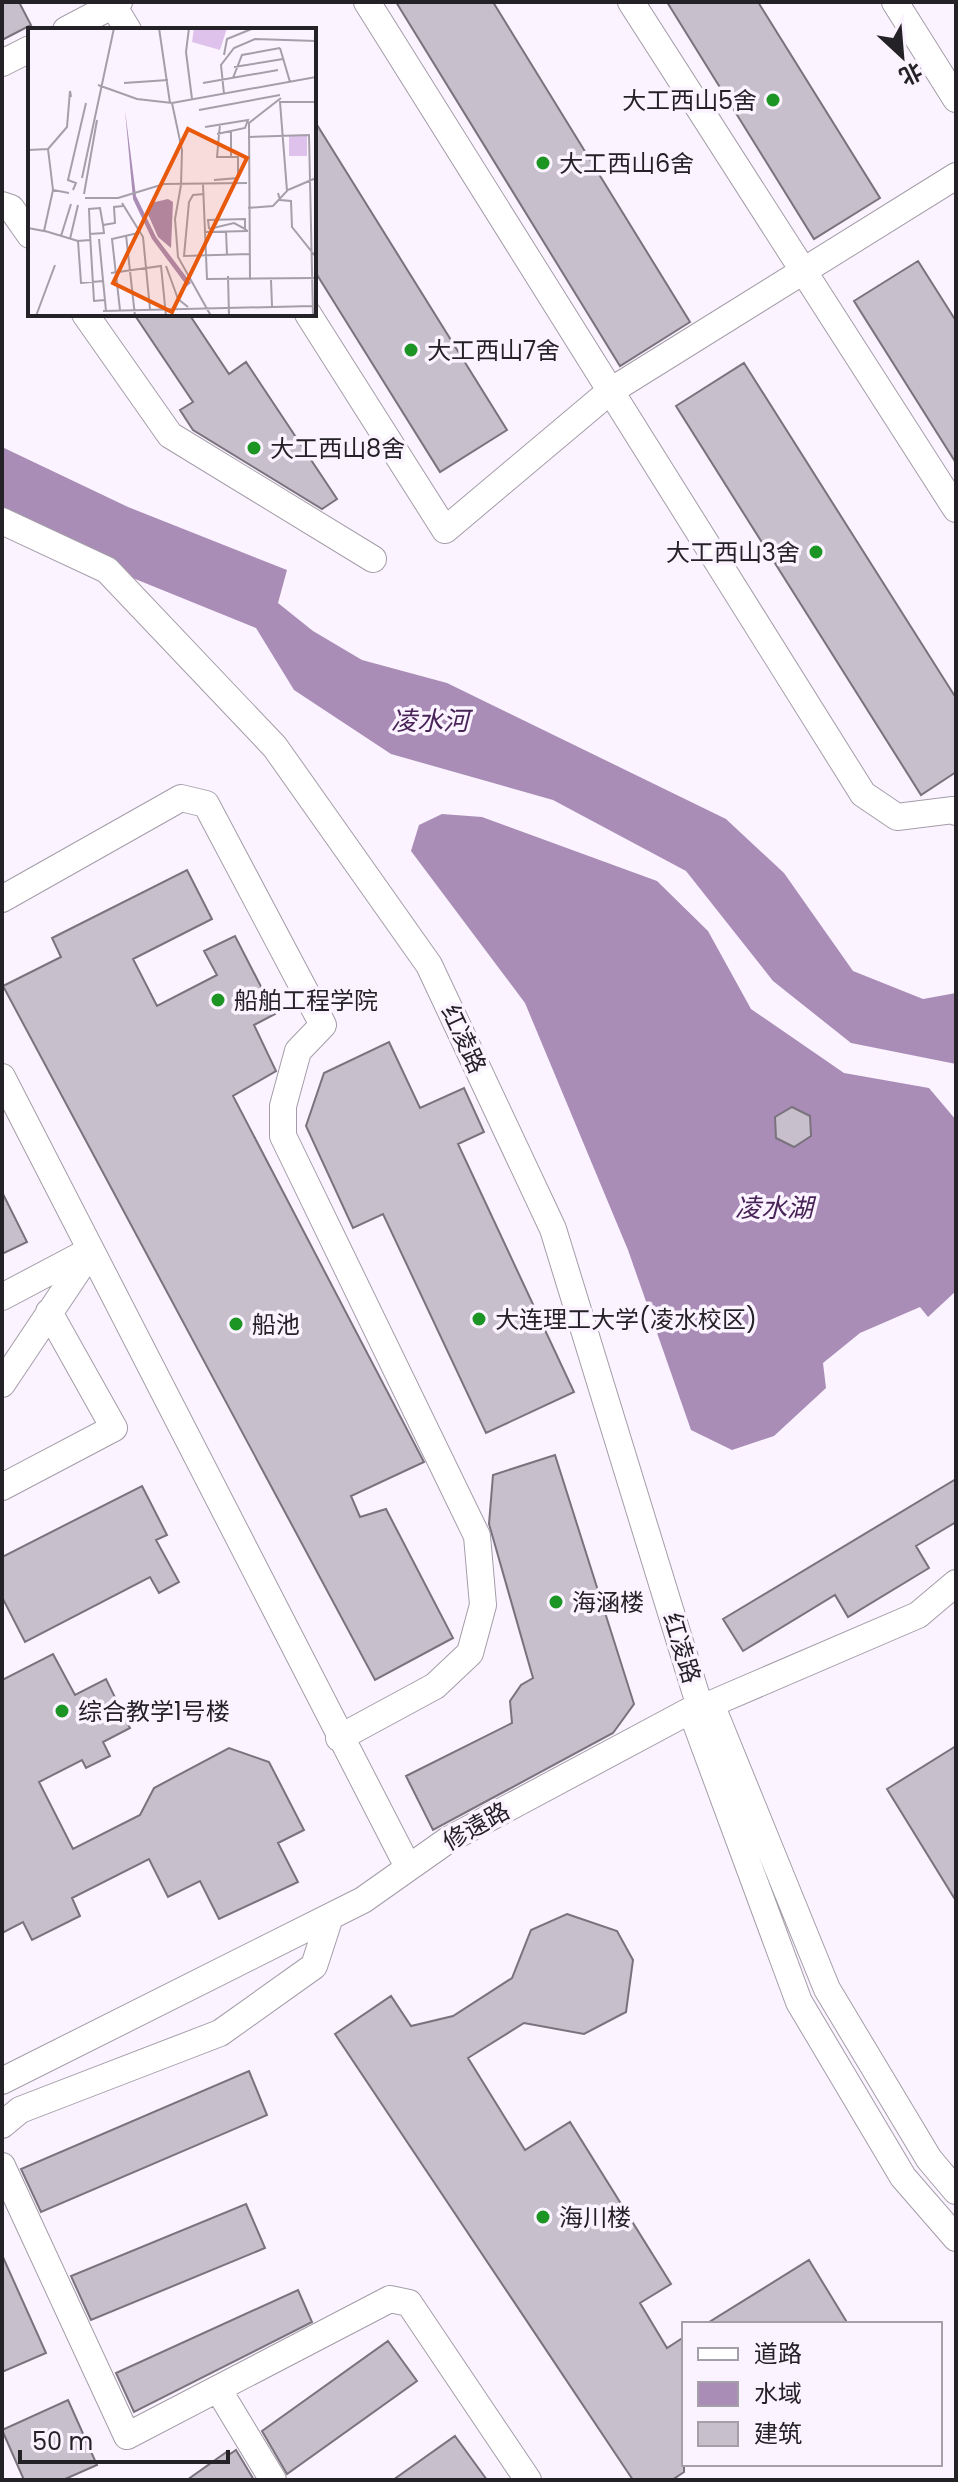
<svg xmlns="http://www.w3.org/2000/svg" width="958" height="2482" font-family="Poppins,'Noto Sans SC',sans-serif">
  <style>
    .water { fill: #a98db6 }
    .building { fill: #c7bfcb; stroke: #7a737e; stroke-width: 2 }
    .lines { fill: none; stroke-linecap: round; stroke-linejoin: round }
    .minor-casing { stroke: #a49da8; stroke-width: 28 }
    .minor { stroke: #fff; stroke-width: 26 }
    .poi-dot { fill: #1c9524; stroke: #fbf3ff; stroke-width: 3 }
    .labels { text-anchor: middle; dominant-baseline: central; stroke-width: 7; stroke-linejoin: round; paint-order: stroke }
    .poi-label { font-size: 24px; fill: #252227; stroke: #fbf3ff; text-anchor: start }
    .street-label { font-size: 24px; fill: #252227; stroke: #fbf3ff }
    .water-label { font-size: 26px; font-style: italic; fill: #482357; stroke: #fbf3ff }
    .inset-road { fill: none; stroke: #a59fa9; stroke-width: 2 }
    .view { fill: #e8590c; fill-opacity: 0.15; stroke: #e8590c; stroke-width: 4 }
    .inset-edge { fill: none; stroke: #252227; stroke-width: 4 }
  </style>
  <rect width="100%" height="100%" fill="#fbf3ff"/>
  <path class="water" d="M 2,447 L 128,507 L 287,570 L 278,603 L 313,631 L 362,660 L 447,683 L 726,819 L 784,873 L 853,971 L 923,999 L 956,993 L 956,1064 L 851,1043 L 773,981 L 686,871 L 553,800 L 391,754 L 294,690 L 256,628 L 2,525 Z
    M 442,814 L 482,817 L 657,881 L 708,931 L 751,1009 L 844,1073 L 929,1088 L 956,1120 L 956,1291 L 928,1317 L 920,1307 L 860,1333 L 823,1363 L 826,1388 L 774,1436 L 732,1450 L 691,1430 L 628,1250 L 525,1003 L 411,851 L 419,825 Z"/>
  <path class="building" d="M 2,2 L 19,2 L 31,25 L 2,40 Z
    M 396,2 L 493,2 L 690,322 L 620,366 Z
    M 667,2 L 758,2 L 880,198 L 814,239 Z
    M 314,120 L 507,430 L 440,472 L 314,270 Z
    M 918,261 L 956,321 L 956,463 L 854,301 Z
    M 134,314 L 189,314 L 229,374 L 246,362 L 337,499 L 322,509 L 193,430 L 180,410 L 193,402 Z
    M 744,363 L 956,698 L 956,772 L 921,795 L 676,406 Z
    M 187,870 L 212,919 L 133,959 L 157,1006 L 217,975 L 204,951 L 235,936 L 275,1014 L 254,1025 L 276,1071 L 233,1096 L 424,1462 L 351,1496 L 360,1517 L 386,1509 L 453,1638 L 375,1680 L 3,986 L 61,957 L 52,938 Z
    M 389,1042 L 420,1108 L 464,1088 L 484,1132 L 458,1144 L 574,1392 L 486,1433 L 383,1214 L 353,1228 L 306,1126 L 324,1073 Z
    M 792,1107 L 810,1116 L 811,1136 L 794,1147 L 776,1138 L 775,1117 Z
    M 2,1192 L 27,1242 L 2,1254 Z
    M 555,1455 L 634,1704 L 613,1733 L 433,1830 L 406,1776 L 512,1723 L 510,1701 L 521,1685 L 533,1678 L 489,1524 L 493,1475 Z
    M 956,1479 L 956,1522 L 916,1546 L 929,1568 L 848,1617 L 835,1595 L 743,1651 L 723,1619 Z
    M 142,1486 L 167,1535 L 156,1540 L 179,1582 L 159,1593 L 150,1577 L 25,1642 L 2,1597 L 2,1557 Z
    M 53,1654 L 75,1695 L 106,1679 L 130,1728 L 103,1742 L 110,1756 L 86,1768 L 82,1760 L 39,1782 L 73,1849 L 140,1815 L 154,1788 L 229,1748 L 269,1762 L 304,1830 L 278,1843 L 298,1882 L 219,1919 L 200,1881 L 168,1897 L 149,1859 L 72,1898 L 80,1916 L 32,1940 L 23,1922 L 2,1933 L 2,1680 Z
    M 956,1746 L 956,1901 L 887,1789 Z
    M 567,1914 L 617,1931 L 633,1960 L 626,2012 L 584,2034 L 524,2023 L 468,2058 L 525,2150 L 570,2122 L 671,2284 L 640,2303 L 667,2348 L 684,2337 L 684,2472 L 672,2480 L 633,2480 L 335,2034 L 391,1996 L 411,2026 L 453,2016 L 512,1978 L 531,1930 Z
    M 249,2071 L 267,2115 L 41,2212 L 21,2169 Z
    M 246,2204 L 265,2248 L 91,2320 L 71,2276 Z
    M 2,2255 L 46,2353 L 2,2372 Z
    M 809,2260 L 848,2324 L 706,2324 Z
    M 298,2290 L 312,2322 L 134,2412 L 116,2373 Z
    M 388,2341 L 417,2381 L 287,2474 L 262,2431 Z
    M 68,2400 L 97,2465 L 63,2480 L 24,2480 L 2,2430 Z
    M 455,2436 L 487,2480 L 393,2480 Z
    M 236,2450 L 254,2480 L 187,2480 L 228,2451 L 230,2454 Z"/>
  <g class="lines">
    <g class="minor-casing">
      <path id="minor" d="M 111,2 L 128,30
        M 367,2 L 863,794 L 897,817 L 953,810 L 956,812
        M 631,2 L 956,509
        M 895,2 L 956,99
        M 66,30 L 119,2
        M 2,63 L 30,49
        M 2,205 L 11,208 L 30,235
        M 85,314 L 170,435 L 373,559
        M 308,314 L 445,530 L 609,392 L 956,176
        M 2,521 L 107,570 L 275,747 L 429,965 L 553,1229 L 700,1707
        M 2,899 L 181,798 L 206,804 L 323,1025 L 298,1051 L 283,1106 L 283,1136 L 477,1536 L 483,1605 L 470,1653 L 435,1686 L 339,1738
        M 2,1077 L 408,1867
        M 2,1297 L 87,1252
        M 2,1384 L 91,1251
        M 2,1487 L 114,1428 L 49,1312
        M 711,1704 L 827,1989 L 929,2159 L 956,2191
        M 691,1710 L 799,2002 L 903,2177 L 956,2238
        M 2,2081 L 363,1900 L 448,1840 L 691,1710 L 711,1704 L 918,1615 L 956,1583
        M 2,2125 L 20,2110 L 220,2033 L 314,1966 L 330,1917
        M 2,2166 L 127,2436 L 390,2299 L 409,2303 L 528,2480
        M 218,2389 L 273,2480"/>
    </g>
    <use href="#minor" class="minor"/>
  </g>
  <g class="poi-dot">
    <circle cx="773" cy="100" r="8"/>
    <circle cx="543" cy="163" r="8"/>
    <circle cx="411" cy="350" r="8"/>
    <circle cx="254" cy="448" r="8"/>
    <circle cx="816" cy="552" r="8"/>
    <circle cx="218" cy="1000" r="8"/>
    <circle cx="479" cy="1319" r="8"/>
    <circle cx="236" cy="1324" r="8"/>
    <circle cx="556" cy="1602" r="8"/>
    <circle cx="62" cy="1711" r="8"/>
    <circle cx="543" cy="2217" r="8"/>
  </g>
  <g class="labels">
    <g class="poi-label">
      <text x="757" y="100" text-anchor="end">大工西山5舍</text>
      <text x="559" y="163">大工西山6舍</text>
      <text x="427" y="350">大工西山7舍</text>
      <text x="270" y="448">大工西山8舍</text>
      <text x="800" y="552" text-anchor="end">大工西山3舍</text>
      <text x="234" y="1000">船舶工程学院</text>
      <text x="495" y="1319">大连理工大学(凌水校区)</text>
      <text x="252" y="1324">船池</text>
      <text x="572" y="1602">海涵楼</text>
      <text x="78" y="1711">综合教学1号楼</text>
      <text x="559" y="2217">海川楼</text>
    </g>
    <g class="street-label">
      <text transform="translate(464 1039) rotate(65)">红凌路</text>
      <text transform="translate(682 1648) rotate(73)">红凌路</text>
      <text transform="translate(476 1826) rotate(-29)">修遠路</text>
    </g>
    <g class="water-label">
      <text x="430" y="721">凌水河</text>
      <text x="774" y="1208">凌水湖</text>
    </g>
  </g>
  <g transform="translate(28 28)">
    <rect width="288" height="288" fill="#fbf3ff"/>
    <path d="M 166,0 L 199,0 L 192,22 L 164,14 ZM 261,108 L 279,108 L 279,128 L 261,128 Z" fill="#dec2eb"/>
    <path d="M 97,82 L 108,168 L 128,209 L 163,255 L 159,258 L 124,211 L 105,171 ZM 140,171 L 145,174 L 143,220 L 130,209 L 119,184 L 123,175 Z" fill="#a98db6"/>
    <path class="inset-road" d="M 131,0 L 142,75M 161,0 L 158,24 L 164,71M 252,20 L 262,54M 196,27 L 199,11 L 226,0M 206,39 L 255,31M 205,50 L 214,27 L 252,20M 96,55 L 140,52M 175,55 L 250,42M 70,57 L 109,71 L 144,75 L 288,49M 196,66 L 193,37 L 206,20 L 227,11 L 288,13M 144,75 L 154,122 L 153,157M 171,82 L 252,67M 177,99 L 220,92 L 217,100 L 189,106M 203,103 L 203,129M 220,109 L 281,107 L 285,288M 20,121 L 39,99 L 42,63 L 43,69M 0,122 L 20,121 L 25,162 L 41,165M 54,150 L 86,0M 186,152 L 210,150 L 210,129 L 189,129 L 192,96M 175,156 L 179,251 L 288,250M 153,157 L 147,191 L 150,229 L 183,288M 45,162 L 48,155 L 40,152 L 58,75M 260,162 L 288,150M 250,165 L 252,172 L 263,173 L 264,199 L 288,229M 56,166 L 69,92M 176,166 L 165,167 L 161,174 L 156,228 L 221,226M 57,170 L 90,170 L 136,156 L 219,155M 94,175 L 115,209 L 122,281M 220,180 L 245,178 L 259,163 L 252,74 L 288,74M 75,197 L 76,205 L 62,206 L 61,181 L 72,180 L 75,197 L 87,195 L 86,179 L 95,178M 0,200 L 16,203 L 25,162M 181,201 L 180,192 L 217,191 L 217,201M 181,201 L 206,195 L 219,202M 17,203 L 50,213M 198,203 L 199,227M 178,204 L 220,203M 62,206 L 66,273 L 77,272M 98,207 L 107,288M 33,208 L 43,176M 42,211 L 50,177M 71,211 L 78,283M 62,212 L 50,213 L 53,255 L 75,253M 138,238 L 150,271 L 160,279M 83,245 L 133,238 L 138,288M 200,248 L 201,288M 222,252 L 221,95 L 253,70M 243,252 L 244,278M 92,282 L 84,211 L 110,205M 75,283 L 284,278M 8,288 L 27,237"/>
    <path class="view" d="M 160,101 L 219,130 L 144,284 L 85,255 Z"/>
    <rect width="288" height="288" class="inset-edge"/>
  </g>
  <rect width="958" height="2482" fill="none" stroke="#252227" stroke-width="8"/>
  <rect x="682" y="2322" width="260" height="144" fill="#fbf3ff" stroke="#a59fa9" stroke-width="2"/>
  <rect x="698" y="2348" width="40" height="12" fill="#ffffff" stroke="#a59fa9" stroke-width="2"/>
  <text x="754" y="2362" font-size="24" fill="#252227">道路</text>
  <rect x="698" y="2382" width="40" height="24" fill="#a98db6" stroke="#a59fa9" stroke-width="2"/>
  <text x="754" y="2402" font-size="24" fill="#252227">水域</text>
  <rect x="698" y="2422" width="40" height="24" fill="#c7bfcb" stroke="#a59fa9" stroke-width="2"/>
  <text x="754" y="2442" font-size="24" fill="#252227">建筑</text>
  <g transform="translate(902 56) rotate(154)" stroke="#fbf3ff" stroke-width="6" paint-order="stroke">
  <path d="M0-6L14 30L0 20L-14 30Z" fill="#252227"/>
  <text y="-12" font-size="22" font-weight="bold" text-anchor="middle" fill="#252227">北</text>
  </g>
  <path d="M20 2450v12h208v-12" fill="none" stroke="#252227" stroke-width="4"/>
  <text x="32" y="2450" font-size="24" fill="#252227" stroke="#fbf3ff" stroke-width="6" paint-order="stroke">50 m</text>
</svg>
